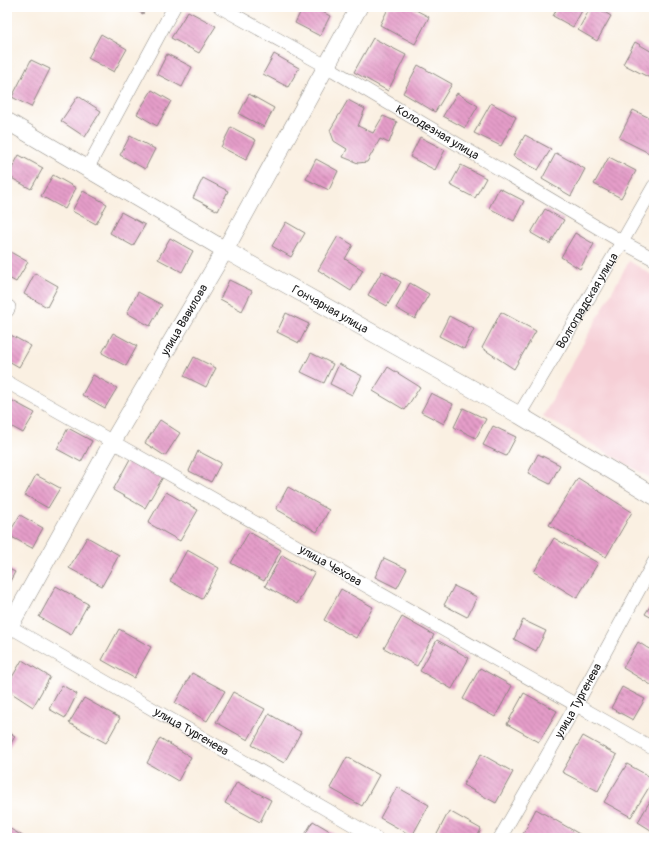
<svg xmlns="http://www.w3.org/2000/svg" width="661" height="845" font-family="Pangolin,sans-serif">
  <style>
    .built { fill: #f6cfd6 }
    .building { fill: url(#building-back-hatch) }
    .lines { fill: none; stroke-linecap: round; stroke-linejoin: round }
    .minor-casing { stroke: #8b867f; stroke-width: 14 }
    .tertiary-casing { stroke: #8b867f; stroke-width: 18 }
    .minor { stroke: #fff; stroke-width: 13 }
    .tertiary { stroke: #fff; stroke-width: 17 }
    .labels { text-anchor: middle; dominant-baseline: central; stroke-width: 3; stroke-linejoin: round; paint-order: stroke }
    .street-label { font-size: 12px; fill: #1c1c1c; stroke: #fff }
  </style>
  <defs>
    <pattern id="building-back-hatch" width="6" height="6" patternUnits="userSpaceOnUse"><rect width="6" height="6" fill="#e59dc9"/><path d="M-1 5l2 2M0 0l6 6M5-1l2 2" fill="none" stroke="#b97fa2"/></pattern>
  </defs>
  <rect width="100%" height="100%" fill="#fff"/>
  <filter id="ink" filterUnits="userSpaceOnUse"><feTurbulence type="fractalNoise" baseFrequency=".025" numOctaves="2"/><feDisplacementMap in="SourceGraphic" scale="8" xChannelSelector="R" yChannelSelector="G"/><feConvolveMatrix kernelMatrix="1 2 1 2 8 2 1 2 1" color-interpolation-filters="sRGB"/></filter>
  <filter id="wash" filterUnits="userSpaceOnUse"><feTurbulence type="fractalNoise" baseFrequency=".012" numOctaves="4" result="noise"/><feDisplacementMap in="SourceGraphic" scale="16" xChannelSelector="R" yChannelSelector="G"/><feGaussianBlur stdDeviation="0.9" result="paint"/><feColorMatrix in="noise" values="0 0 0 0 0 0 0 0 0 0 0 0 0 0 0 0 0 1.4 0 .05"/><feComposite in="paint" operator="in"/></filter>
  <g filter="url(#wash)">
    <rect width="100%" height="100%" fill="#faf0e2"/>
    <path class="built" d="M 629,261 L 654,276 L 654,480 L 543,416 Z"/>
    <g id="blocks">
      <path class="building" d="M 130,7 L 146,7 L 143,14 Z
        M 303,7 L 313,7 L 330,16 L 320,36 L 295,23 Z
        M 389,7 L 410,7 L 429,17 L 415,44 L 380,25 Z
        M 558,7 L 584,7 L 573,27 L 553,16 Z
        M 591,7 L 596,7 L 611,16 L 597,41 L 578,30 Z
        M 188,11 L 216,26 L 199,53 L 171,38 Z
        M 101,34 L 127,49 L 114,72 L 88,58 Z
        M 373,38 L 406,55 L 388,91 L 354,72 Z
        M 635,42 L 654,53 L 654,71 L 650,78 L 623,64 Z
        M 167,54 L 192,67 L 182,87 L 157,74 Z
        M 274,54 L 299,68 L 288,87 L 263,74 Z
        M 31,60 L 50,69 L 31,107 L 12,97 Z
        M 7,65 L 12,68 L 7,77 Z
        M 418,65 L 452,84 L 435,112 L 403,93 Z
        M 152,90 L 171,101 L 157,126 L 137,114 Z
        M 457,93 L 478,106 L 465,128 L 443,116 Z
        M 249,94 L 274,108 L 264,127 L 239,114 Z
        M 78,96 L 101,111 L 85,137 L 61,121 Z
        M 348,100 L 365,109 L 358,126 L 373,133 L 383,116 L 397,122 L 389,143 L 380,139 L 367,162 L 358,163 L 343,157 L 347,149 L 334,141 L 330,130 Z
        M 491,103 L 516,117 L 501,146 L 474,133 Z
        M 633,110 L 654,120 L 653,155 L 619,138 Z
        M 231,127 L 256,140 L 246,160 L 221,147 Z
        M 525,135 L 551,149 L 538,170 L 513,156 Z
        M 130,136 L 155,149 L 145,169 L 120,155 Z
        M 420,137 L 445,150 L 435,170 L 410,157 Z
        M 556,153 L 585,169 L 571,196 L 542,179 Z
        M 19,155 L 43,168 L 31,189 L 8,176 Z
        M 609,157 L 636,171 L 621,198 L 594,184 Z
        M 316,159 L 338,171 L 329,190 L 306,179 Z
        M 461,165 L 486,178 L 475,198 L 450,185 Z
        M 53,175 L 76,188 L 65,209 L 41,196 Z
        M 203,178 L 228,191 L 218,211 L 193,198 Z
        M 499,188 L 524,201 L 514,221 L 489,208 Z
        M 83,191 L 107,204 L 96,224 L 72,211 Z
        M 545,209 L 564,220 L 550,244 L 531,233 Z
        M 121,212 L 145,225 L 133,246 L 110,233 Z
        M 286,222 L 305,233 L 291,257 L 272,246 Z
        M 575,233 L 594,244 L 580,269 L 561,257 Z
        M 338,236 L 353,245 L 345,259 L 363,270 L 351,291 L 318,270 Z
        M 170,238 L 193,251 L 182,272 L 158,259 Z
        M 7,250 L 28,262 L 16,282 L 7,277 Z
        M 382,271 L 401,282 L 387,306 L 368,295 Z
        M 35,273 L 58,286 L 47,307 L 24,294 Z
        M 229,280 L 252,291 L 242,311 L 220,299 Z
        M 410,283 L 429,294 L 415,319 L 396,308 Z
        M 138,292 L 162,305 L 150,326 L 127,313 Z
        M 501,312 L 536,331 L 514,369 L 482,348 Z
        M 286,313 L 309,324 L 299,343 L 277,332 Z
        M 449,316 L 474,329 L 464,349 L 439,336 Z
        M 7,333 L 31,346 L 19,367 L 7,360 Z
        M 113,333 L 137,346 L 126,366 L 102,353 Z
        M 311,353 L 333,364 L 324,383 L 301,372 Z
        M 194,357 L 216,368 L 206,387 L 184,376 Z
        M 339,364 L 362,376 L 352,395 L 330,384 Z
        M 388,367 L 420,387 L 405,410 L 373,391 Z
        M 93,375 L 117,388 L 105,408 L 82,395 Z
        M 431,393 L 453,404 L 444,424 L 421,412 Z
        M 11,400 L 35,413 L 23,433 L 7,424 L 7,407 Z
        M 463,408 L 486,419 L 476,438 L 454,427 Z
        M 160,420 L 180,433 L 165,456 L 145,443 Z
        M 493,426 L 516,437 L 506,456 L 483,445 Z
        M 68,428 L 92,441 L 81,462 L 57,449 Z
        M 198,451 L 221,463 L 211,482 L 189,471 Z
        M 538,454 L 560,465 L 550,484 L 528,473 Z
        M 130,459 L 163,477 L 145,508 L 113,490 Z
        M 36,475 L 60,488 L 48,508 L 25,495 Z
        M 578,478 L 632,512 L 606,557 L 549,525 Z
        M 288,487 L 329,510 L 317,532 L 276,509 Z
        M 166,492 L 198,510 L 180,541 L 148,523 Z
        M 20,515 L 43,528 L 32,548 L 8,535 Z
        M 249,532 L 281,550 L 264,581 L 231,563 Z
        M 87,537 L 119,555 L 102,586 L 69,568 Z
        M 554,538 L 598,563 L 577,598 L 534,572 Z
        M 187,550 L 219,568 L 202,599 L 170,581 Z
        M 282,555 L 314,573 L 297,604 L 265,586 Z
        M 384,558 L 407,569 L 397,588 L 375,577 Z
        M 7,568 L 15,572 L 7,587 Z
        M 56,586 L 88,604 L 71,635 L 39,617 Z
        M 454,586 L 477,597 L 467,617 L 444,605 Z
        M 341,589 L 373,607 L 356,638 L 324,620 Z
        M 654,600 L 654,619 L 645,614 Z
        M 402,617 L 434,635 L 417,666 L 384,648 Z
        M 523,620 L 546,631 L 536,651 L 514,639 Z
        M 119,629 L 151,647 L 134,678 L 102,660 Z
        M 437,640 L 469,658 L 452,689 L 420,671 Z
        M 638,642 L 654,652 L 654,680 L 651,685 L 623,668 Z
        M 22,660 L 50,677 L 33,707 L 7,690 L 7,686 Z
        M 480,668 L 512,686 L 495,717 L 463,699 Z
        M 192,673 L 225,691 L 207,721 L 175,703 Z
        M 62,685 L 77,694 L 65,718 L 49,709 Z
        M 622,687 L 645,699 L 633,720 L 611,708 Z
        M 233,692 L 265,709 L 248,740 L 216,722 Z
        M 524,693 L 557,711 L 539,742 L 507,724 Z
        M 84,698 L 120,718 L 106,743 L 69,723 Z
        M 269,714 L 301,732 L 284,763 L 252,745 Z
        M 7,731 L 15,736 L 7,751 Z
        M 583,736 L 617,755 L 598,791 L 562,772 Z
        M 160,738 L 191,757 L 178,781 L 147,763 Z
        M 481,754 L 513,772 L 496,803 L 463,785 Z
        M 347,757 L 379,775 L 362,806 L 330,788 Z
        M 627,764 L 654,779 L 631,817 L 604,802 Z
        M 237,782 L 271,800 L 260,822 L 225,803 Z
        M 397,787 L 429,805 L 412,836 L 380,818 Z
        M 654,794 L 654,832 L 638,822 Z
        M 536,809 L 581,835 L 579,838 L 521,838 Z
        M 449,811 L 481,829 L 477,838 L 435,838 Z
        M 313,821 L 342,838 L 303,838 Z
        M 7,827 L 26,838 L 7,838 Z"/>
    </g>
  </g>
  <g filter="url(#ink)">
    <use href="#blocks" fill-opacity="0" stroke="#8b867f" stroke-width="1"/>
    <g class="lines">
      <g class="minor-casing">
        <g id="minor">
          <path id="s1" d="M 220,7 L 326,66 L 622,242 L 654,259"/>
          <path d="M 87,169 L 174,7"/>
          <path d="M 7,311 L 9,307"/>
          <path id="s2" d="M 7,382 L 654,749"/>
          <path id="s3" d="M 519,415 L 622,242 L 654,186"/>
          <path id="s4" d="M 7,625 L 376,838"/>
          <path id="s5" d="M 500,838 L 576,705 L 654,562"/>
        </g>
      </g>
      <g class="tertiary-casing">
        <g id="tertiary">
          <path id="s6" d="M 7,121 L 225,250 L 519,415 L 654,496"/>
          <path id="s7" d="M 7,631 L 113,441 L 225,250 L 359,7"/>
        </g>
      </g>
      <use href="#minor" class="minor"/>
      <use href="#tertiary" class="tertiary"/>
    </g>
  </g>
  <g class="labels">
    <g class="street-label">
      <text stroke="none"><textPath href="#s1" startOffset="251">Колодезная улица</textPath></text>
      <text stroke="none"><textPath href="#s3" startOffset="133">Волгоградская улица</textPath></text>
      <text stroke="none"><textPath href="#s6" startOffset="374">Гончарная улица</textPath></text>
      <text stroke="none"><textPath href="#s7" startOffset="358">улица Вавилова</textPath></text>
      <text stroke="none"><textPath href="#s2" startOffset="372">улица Чехова</textPath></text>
      <text stroke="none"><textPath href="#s5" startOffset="158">улица Тургенева</textPath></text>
      <text stroke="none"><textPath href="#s4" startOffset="213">улица Тургенева</textPath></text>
    </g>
  </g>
  <rect width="661" height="845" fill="none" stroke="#fff" stroke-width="24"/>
</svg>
